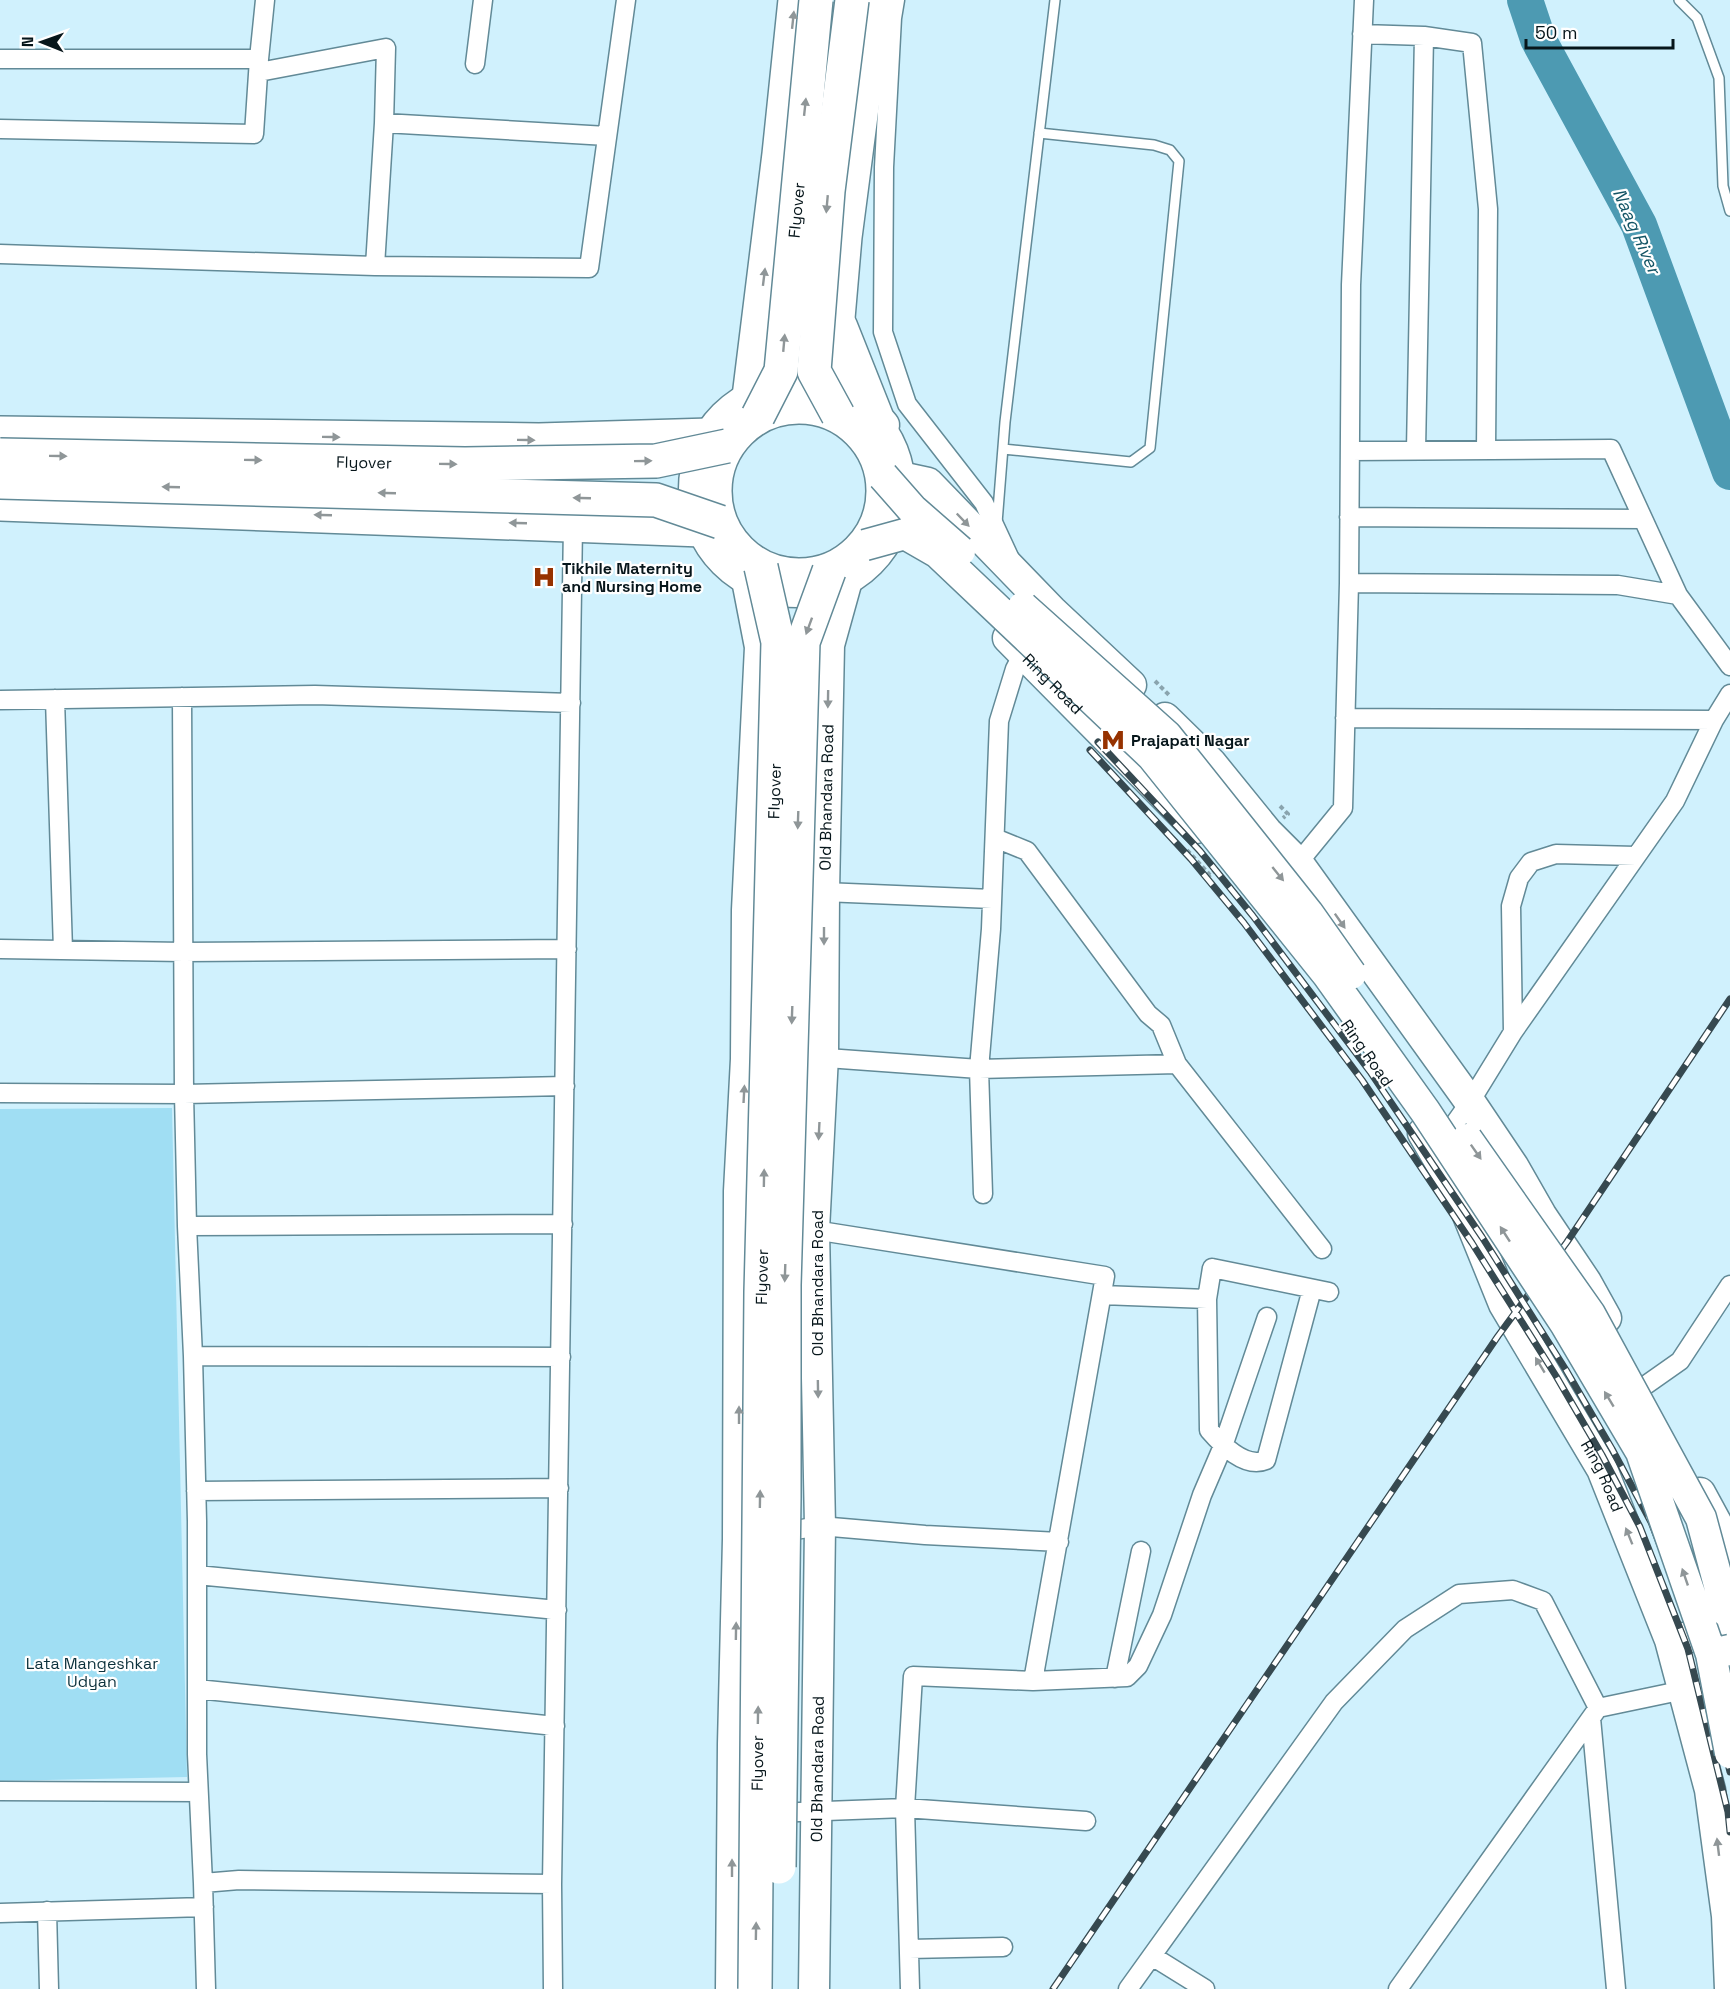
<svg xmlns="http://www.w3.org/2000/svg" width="1730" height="1989" font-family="'Space Grotesk',sans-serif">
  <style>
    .green { fill: #a0def3 }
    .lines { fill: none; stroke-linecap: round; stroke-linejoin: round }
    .river { stroke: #4d9ab2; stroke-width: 36 }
    .lane-casing { stroke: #628a97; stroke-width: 12 }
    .street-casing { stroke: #628a97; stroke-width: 21 }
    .primary-casing { stroke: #628a97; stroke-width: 33 }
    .highway-casing { stroke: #628a97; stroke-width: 36 }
    .path { stroke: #8aa4ae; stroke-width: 4; stroke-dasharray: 4.5 3; stroke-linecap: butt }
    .lane { stroke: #fff; stroke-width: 9 }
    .street { stroke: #fff; stroke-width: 18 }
    .primary { stroke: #fff; stroke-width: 30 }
    .highway { stroke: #fff; stroke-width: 33 }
    .rail-casing { stroke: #364950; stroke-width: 7 }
    .rail { stroke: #fff; stroke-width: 4.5; stroke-dasharray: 14; stroke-linecap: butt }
    .primary-bridge-casing { stroke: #628a97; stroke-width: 33; stroke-linecap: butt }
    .highway-bridge-casing { stroke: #628a97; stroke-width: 36; stroke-linecap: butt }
    .primary-bridge { stroke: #fff; stroke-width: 30 }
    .highway-bridge { stroke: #fff; stroke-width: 33 }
    .oneway { fill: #8f9698 }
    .labels { text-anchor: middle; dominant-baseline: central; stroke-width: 4.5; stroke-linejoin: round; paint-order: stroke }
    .street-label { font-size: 16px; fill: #07161b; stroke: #fff }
    .poi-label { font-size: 16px; font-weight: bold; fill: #07161b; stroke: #fff; text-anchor: start }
    .park-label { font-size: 16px; fill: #0c313c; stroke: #fff }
    .water-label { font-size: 18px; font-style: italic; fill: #135465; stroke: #fff }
  </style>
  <rect width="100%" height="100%" fill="#d0f1fd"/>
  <path class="green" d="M 172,1108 L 187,1777 L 0,1781 L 0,1109 Z"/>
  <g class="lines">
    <path class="river" d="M 1525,0 L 1538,39 L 1639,225 L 1730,472"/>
    <g class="lane-casing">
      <path id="lane" d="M 1679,0 L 1697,18 L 1719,78 L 1723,186 L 1730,211
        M 1003,449 L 1131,462 L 1150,448 L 1179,161 L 1170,150 L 1154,145 L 1039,133
        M 997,523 L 1005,422 L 1055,0"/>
    </g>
    <g class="street-casing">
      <path id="street" d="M 895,0 L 892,18 L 884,167 L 883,332 L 907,404 L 984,503 L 1010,559
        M 1362,34 L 1424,36 L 1416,450
        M 1424,36 L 1472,43 L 1488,209 L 1486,450
        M 0,59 L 259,59 L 265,0
        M 475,64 L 483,0
        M 259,72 L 386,48 L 384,123
        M 0,129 L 254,134 L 259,59
        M 0,254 L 375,266 L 589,268 L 626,0
        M 375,266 L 384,123 L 607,136
        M 1350,451 L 1611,449 L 1678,595
        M 1349,517 L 1643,519
        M 1349,583 L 1618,585 L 1678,595 L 1730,666
        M 182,697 L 184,1094 L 565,1086
        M 55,699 L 63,950
        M 0,700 L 315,695 L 571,703
        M 1345,718 L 1714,720
        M 995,838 L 1027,851 L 1148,1014 L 1161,1025 L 1177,1064
        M 1298,863 L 1343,808 L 1349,583 L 1351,285 L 1364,0
        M 824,892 L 992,899
        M 0,949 L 183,952 L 567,949
        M 1513,1032 L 1511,906 L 1519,878 L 1531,862 L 1556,854 L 1636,856
        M 813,1057 L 979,1069 L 1177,1064 L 1322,1249
        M 0,1093 L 184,1094 L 187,1226 L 193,1356 L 197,1521 L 197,1754 L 203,1883
        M 1440,1144 L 1470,1102 L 1513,1032 L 1675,801 L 1714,720 L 1730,694
        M 983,1194 L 979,1069 L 991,929 L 999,721 L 1015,669 L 1023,654
        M 187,1226 L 563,1224
        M 805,1227 L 814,1230 L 1105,1276 L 1033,1681 L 913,1676 L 905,1808 L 910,1989
        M 1102,1295 L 1207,1299 L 1212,1268 L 1329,1292
        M 1207,1299 L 1209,1430 C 1222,1445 1245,1469 1266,1460 L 1312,1289
        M 193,1356 L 561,1357
        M 1643,1387 L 1680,1361 L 1730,1285
        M 196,1491 L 559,1488
        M 777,1533 L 820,1526 L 925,1535 L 1059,1542
        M 197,1575 L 557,1610
        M 1115,1678 L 1141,1551
        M 1033,1681 L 1127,1677 L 1138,1666 L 1162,1615 L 1202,1495 L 1223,1446 L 1267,1317
        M 197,1689 L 555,1726
        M 1591,1718 L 1616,1989
        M 0,1791 L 198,1792
        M 773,1813 L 905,1808 L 1086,1821
        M 552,1884 L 573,525
        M 47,1911 L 49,1989
        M 0,1913 L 204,1907
        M 909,1949 L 1003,1947
        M 1152,1956 L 1205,1989
        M 206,1989 L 203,1883 L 239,1880 L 552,1884 L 553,1989
        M 1128,1989 L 1334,1702 L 1405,1629 L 1459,1594 L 1513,1590 L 1543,1601 L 1598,1708
        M 1398,1989 L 1598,1708 L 1684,1690"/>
    </g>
    <g class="primary-casing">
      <g id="primary">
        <path d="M 842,326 L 879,419 L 884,425"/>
        <circle cx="797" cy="489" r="103"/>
        <path d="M 900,477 L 928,483 L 1052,611 L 1131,685"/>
        <path id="s1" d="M 1008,638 L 1196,828"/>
        <path d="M 1165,718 L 1211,763 L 1267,832 L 1298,863 L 1470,1102 L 1513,1166 L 1541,1215 L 1586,1282 L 1606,1318"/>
        <path id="s2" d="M 1423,1133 L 1461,1198 L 1504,1304 L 1602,1469 L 1670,1640 L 1710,1790 L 1727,1916 L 1730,1989"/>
        <path d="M 1700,1493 L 1730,1548"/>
        <path d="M 1679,1639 L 1730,1629"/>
        <path d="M 731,1989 L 733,1744 L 738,1539 L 739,1191 L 746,1059 L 747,910 L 760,647 L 747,580"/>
        <path id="s3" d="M 814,1989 L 820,1526 L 814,1230 L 823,1056 L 824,892 L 829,645 L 847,580"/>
      </g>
    </g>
    <g class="highway-casing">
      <path id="highway" d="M 842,396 L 838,318 L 845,237 L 876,0
        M 749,397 L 779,154 L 795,0
        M715 491a84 84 0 1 1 168 0a84 84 0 1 1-168 0Z
        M 0,433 L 539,440 L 710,435
        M 0,504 L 702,530"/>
    </g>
    <path class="path" d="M 1155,681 L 1169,695
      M 1280,806 L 1288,814 L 1283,818
      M 1187,850 L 1210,875 L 1216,870"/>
    <use href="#lane" class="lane"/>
    <use href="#street" class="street"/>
    <use href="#primary" class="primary"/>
    <use href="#highway" class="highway"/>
    <g class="rail-casing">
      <path id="rail" d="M 1098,742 L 1200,851 L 1253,916 L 1371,1073 L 1482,1237 L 1566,1370 L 1612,1449 L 1651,1522 L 1699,1645 L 1730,1772
        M 1090,750 L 1191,859 L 1244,923 L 1362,1080 L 1472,1243 L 1556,1376 L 1602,1455 L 1640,1527 L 1688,1649 L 1728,1812 L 1730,1832
        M 1053,1989 L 1498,1336 L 1567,1242 L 1730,999"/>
    </g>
    <use href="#rail" class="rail"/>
    <g class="primary-bridge-casing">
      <path id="primary-bridge" d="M 883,476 L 912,509 L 960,551
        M 865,545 L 905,534 L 938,553 L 1152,756 L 1327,974 L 1425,1111 L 1566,1325 L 1641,1452 L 1711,1654 L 1730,1650
        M 1023,607 L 1167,736 L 1308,913 L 1351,974
        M 1467,1139 L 1590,1314 L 1701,1518 L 1726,1611
        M 1711,1654 L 1730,1753"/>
    </g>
    <g class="highway-bridge-casing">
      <g id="highway-bridge">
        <path d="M 838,415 L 814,371 L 828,191 L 852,0"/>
        <path id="s4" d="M 758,416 L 781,371 L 816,0"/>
        <path id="s5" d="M 0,455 L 465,464 L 656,461 L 727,446"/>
        <path d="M 0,482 L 656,500 L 720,522"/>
        <path d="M 779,1867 L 784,1497 L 784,1285 L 803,642 L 829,571"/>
        <path id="s6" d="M 755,1989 L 761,1292 L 778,642 L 761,567"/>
      </g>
    </g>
    <use href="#primary-bridge" class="primary-bridge"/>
    <use href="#highway-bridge" class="highway-bridge"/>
  </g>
  <defs><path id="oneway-solid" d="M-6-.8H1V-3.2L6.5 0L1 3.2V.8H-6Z" transform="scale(1.5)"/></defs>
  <g class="oneway">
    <use href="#oneway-solid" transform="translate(793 20) rotate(-84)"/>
    <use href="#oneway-solid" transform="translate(805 107) rotate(-84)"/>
    <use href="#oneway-solid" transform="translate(827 204) rotate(95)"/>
    <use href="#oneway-solid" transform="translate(764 277) rotate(-83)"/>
    <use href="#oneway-solid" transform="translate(784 343) rotate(-85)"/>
    <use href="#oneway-solid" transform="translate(331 437) rotate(1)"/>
    <use href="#oneway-solid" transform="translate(526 440) rotate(1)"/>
    <use href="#oneway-solid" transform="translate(58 456) rotate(1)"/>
    <use href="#oneway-solid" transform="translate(253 460) rotate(1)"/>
    <use href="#oneway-solid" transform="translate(643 461) rotate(-1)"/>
    <use href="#oneway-solid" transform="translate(448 464) rotate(1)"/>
    <use href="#oneway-solid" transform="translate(171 487) rotate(-178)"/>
    <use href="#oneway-solid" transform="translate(387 493) rotate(-178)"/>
    <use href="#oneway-solid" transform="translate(582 498) rotate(-178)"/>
    <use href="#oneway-solid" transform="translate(323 515) rotate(-178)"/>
    <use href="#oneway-solid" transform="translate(963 520) rotate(46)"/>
    <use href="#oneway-solid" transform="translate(518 523) rotate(-178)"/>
    <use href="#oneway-solid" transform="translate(809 626) rotate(110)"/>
    <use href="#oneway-solid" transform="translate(828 699) rotate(91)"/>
    <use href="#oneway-solid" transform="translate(798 820) rotate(92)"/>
    <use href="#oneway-solid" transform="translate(1278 874) rotate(51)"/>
    <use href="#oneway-solid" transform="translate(1340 921) rotate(55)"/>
    <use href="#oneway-solid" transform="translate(824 936) rotate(90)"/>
    <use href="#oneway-solid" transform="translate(792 1015) rotate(92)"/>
    <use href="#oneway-solid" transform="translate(744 1094) rotate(-87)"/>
    <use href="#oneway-solid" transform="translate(819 1131) rotate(93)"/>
    <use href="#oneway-solid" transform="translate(1476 1152) rotate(55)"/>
    <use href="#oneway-solid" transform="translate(764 1178) rotate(-89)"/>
    <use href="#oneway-solid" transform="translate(1505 1234) rotate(-123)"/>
    <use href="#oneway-solid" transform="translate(785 1273) rotate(92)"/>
    <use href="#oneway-solid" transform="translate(1540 1365) rotate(-121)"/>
    <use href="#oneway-solid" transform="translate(818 1389) rotate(89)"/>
    <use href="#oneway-solid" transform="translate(1609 1399) rotate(-121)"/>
    <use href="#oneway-solid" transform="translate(739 1415) rotate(-90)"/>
    <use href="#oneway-solid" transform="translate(760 1499) rotate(-89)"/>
    <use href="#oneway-solid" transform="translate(1629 1536) rotate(-112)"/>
    <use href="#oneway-solid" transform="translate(1685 1577) rotate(-109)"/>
    <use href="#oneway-solid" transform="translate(736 1631) rotate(-89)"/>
    <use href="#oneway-solid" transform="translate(758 1715) rotate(-89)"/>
    <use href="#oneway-solid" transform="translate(1718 1847) rotate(-97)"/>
    <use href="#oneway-solid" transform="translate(732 1868) rotate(-90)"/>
    <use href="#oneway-solid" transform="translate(756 1931) rotate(-89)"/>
  </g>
  <defs>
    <g id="hospital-bare" transform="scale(1.8)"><path d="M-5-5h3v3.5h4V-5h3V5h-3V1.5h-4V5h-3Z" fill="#963200" stroke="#fff" stroke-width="2.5" paint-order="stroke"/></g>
    <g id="metro-bare" transform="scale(1.8)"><path d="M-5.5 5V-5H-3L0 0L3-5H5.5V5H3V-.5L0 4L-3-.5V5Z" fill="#963200" stroke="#fff" stroke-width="2.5" paint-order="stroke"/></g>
  </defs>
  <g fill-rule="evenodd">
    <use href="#hospital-bare" x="544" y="577"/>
    <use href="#metro-bare" x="1113" y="740"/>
  </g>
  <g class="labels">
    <g class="street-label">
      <text stroke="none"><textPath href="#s4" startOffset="212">Flyover</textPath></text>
      <text stroke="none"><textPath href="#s5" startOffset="364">Flyover</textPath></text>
      <text stroke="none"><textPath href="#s1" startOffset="64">Ring Road</textPath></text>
      <text stroke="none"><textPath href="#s6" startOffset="1198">Flyover</textPath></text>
      <text stroke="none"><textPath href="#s3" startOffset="1192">Old Bhandara Road</textPath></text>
      <text transform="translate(1367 1053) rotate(55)">Ring Road</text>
      <text stroke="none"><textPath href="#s6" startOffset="712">Flyover</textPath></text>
      <text transform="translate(817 1283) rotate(-90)">Old Bhandara Road</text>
      <text stroke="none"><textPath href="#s2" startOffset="388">Ring Road</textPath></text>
      <text stroke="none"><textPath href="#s6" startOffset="226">Flyover</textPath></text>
      <text stroke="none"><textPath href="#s3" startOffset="220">Old Bhandara Road</textPath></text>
    </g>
    <g class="poi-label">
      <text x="562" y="568">Tikhile Maternity<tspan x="562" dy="18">and Nursing Home</tspan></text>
      <text x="1131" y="740">Prajapati Nagar</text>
    </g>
    <g class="park-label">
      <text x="92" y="1663">Lata Mangeshkar<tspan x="92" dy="18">Udyan</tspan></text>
    </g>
    <g class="water-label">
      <text transform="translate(1637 231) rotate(66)">Naag River</text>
    </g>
  </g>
  <g transform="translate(42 42) rotate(271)" stroke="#ffffff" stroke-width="4.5" paint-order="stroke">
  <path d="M0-4.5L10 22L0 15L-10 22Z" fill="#07161b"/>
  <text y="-9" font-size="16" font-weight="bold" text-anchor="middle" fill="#07161b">N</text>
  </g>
  <path d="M1526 39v9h147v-9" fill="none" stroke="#07161b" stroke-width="3"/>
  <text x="1535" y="39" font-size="18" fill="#07161b" stroke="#ffffff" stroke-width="4.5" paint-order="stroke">50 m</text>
</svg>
